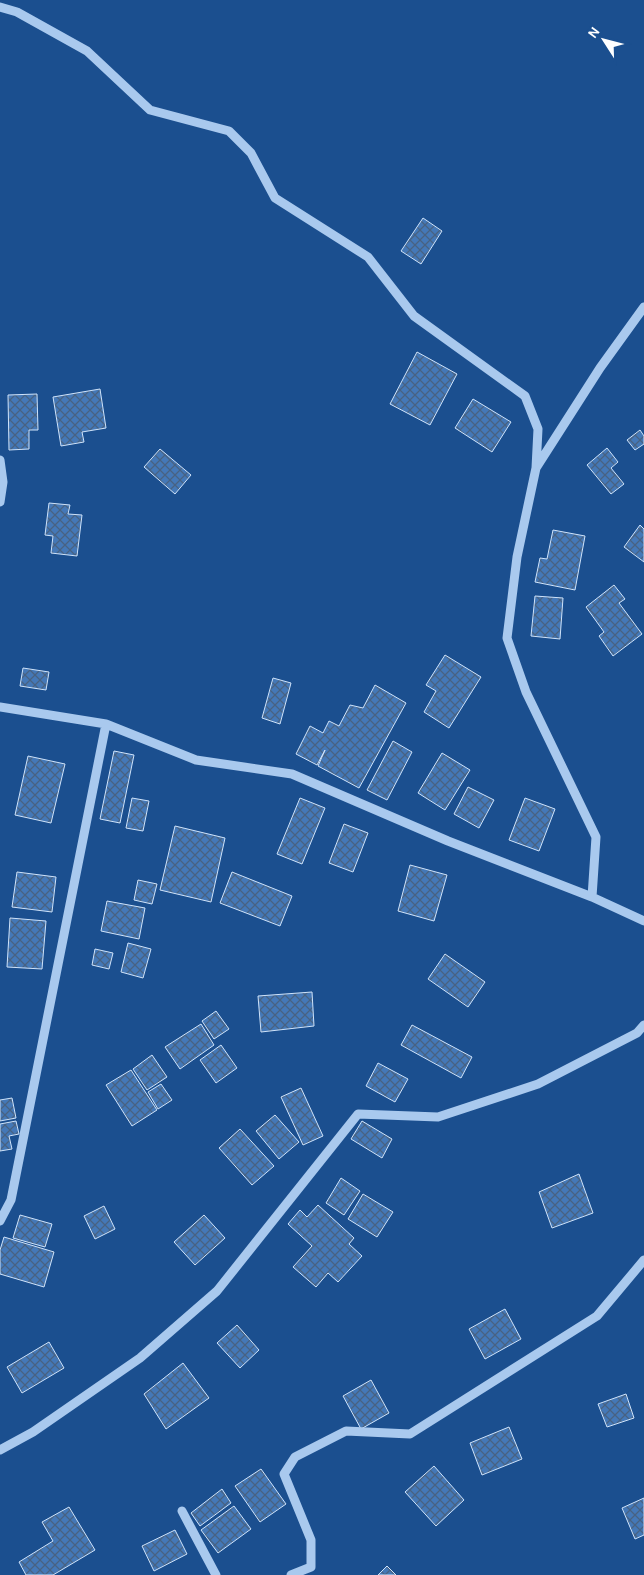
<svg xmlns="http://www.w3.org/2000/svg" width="644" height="1575" font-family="Karla,sans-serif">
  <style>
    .building { fill: url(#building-cross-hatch); stroke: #cfe3fa }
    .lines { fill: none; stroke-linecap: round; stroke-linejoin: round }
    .minor { stroke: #a9c9ee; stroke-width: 9 }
  </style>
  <defs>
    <pattern id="building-cross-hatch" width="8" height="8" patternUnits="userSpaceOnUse" patternTransform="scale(1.25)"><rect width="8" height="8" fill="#4478b7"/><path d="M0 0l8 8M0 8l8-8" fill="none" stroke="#486282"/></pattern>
  </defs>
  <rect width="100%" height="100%" fill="#1b4f8f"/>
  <path class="building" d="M 423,218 L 442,231 L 421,264 L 401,251 Z
    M 417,352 L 457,374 L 430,425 L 390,404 Z
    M 100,389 L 106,428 L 82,432 L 84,442 L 61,446 L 53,397 Z
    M 37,394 L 38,430 L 29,430 L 29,449 L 9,450 L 8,395 Z
    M 473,399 L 511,422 L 492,452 L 455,428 Z
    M 640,430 L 644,436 L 644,444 L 635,450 L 627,440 Z
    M 607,448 L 618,462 L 611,468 L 624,484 L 611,494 L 587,465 Z
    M 160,449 L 191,475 L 175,494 L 144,467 Z
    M 49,503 L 70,505 L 68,514 L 82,515 L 77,556 L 51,553 L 53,536 L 45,535 Z
    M 640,525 L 644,529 L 644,562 L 624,547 Z
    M 553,530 L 585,536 L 575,590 L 535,582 L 540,558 L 547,559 Z
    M 614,585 L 625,599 L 619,603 L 642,634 L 613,656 L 599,636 L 604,632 L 586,607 Z
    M 535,596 L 563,598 L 560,639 L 531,636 Z
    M 445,655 L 481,677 L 449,728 L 424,712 L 436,691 L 426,685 Z
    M 23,668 L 49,672 L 46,690 L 20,686 Z
    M 273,678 L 291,683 L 280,724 L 262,718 Z
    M 375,685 L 406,703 L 359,788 L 318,766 L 325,750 L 317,765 L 296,754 L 310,726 L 323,733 L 329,721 L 339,726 L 350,705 L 363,708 Z
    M 393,741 L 412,752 L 387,800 L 367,790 Z
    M 114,751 L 134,755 L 120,823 L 100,819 Z
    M 442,753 L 470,770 L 445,810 L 418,793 Z
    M 28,756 L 65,764 L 51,823 L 15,815 Z
    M 468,787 L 494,800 L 479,828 L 454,814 Z
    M 132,798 L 149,801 L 143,831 L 126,828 Z
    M 300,798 L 325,808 L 302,864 L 277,854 Z
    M 525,798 L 555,809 L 539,851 L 509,840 Z
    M 344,824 L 368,833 L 353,872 L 329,863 Z
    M 175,826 L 225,838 L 211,902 L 160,890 Z
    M 410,865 L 447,875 L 434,921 L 398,911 Z
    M 17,872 L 56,877 L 52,912 L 12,907 Z
    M 232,872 L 292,896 L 280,926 L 220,903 Z
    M 138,880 L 157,884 L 152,904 L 134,900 Z
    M 107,901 L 145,908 L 139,939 L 101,931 Z
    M 10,918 L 46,921 L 42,969 L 7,967 Z
    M 128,943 L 151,949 L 143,978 L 121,972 Z
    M 95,949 L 113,953 L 109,969 L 92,965 Z
    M 445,954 L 485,982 L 468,1007 L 428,979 Z
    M 312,992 L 314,1026 L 261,1032 L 258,996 Z
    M 216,1011 L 229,1029 L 214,1039 L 202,1021 Z
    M 201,1024 L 214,1045 L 180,1069 L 165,1047 Z
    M 412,1025 L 472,1057 L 461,1078 L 401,1045 Z
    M 221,1045 L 237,1068 L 216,1083 L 200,1060 Z
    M 152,1055 L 167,1077 L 147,1090 L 133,1069 Z
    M 378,1063 L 408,1079 L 395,1102 L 366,1086 Z
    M 131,1070 L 157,1110 L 132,1126 L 106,1085 Z
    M 161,1084 L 172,1100 L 158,1109 L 148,1092 Z
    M 301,1088 L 323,1136 L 303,1145 L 281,1097 Z
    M 12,1098 L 16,1118 L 0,1121 L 0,1100 Z
    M 275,1115 L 299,1142 L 279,1159 L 256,1131 Z
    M 16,1121 L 19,1134 L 9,1136 L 12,1149 L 0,1151 L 0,1124 Z
    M 362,1121 L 392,1139 L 382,1158 L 351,1139 Z
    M 240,1129 L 274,1166 L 252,1185 L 219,1148 Z
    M 579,1174 L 593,1213 L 552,1228 L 539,1192 Z
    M 341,1178 L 360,1191 L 344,1215 L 326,1203 Z
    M 363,1194 L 393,1212 L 377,1237 L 348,1219 Z
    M 318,1205 L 354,1238 L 349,1244 L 362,1256 L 338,1282 L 328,1273 L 316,1287 L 293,1267 L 312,1246 L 288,1224 L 300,1210 L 307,1217 Z
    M 104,1206 L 115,1229 L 95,1239 L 84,1216 Z
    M 20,1215 L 52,1224 L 45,1247 L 13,1238 Z
    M 204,1215 L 225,1238 L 195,1265 L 174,1242 Z
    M 4,1237 L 54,1252 L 44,1287 L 0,1274 L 0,1250 Z
    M 505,1309 L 521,1339 L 485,1359 L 469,1329 Z
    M 237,1325 L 259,1350 L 240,1368 L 217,1343 Z
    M 49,1342 L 64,1368 L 22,1393 L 7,1367 Z
    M 183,1363 L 209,1398 L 166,1429 L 144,1394 Z
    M 371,1380 L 389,1413 L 361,1429 L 343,1396 Z
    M 626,1394 L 634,1418 L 607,1427 L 598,1404 Z
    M 509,1427 L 522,1459 L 482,1475 L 470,1443 Z
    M 434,1466 L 464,1500 L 436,1526 L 405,1492 Z
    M 261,1469 L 286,1504 L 260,1522 L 235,1486 Z
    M 222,1489 L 231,1503 L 200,1526 L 191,1513 Z
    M 644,1498 L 644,1535 L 635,1539 L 622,1508 Z
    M 234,1506 L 251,1529 L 218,1553 L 201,1530 Z
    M 69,1507 L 95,1550 L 53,1575 L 26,1575 L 19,1562 L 53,1541 L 42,1522 Z
    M 175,1530 L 187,1554 L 154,1571 L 142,1546 Z
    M 387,1566 L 396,1575 L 378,1575 Z"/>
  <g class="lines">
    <path class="minor" d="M 0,7 L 17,12 L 87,51 L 150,110 L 229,131 L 251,153 L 275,198 L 368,257 L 414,316 L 525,396 L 538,429 L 536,468
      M 0,460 L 3,482 L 0,502
      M 0,707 L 106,724 L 196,760 L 292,774 L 448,841 L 592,897 L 644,921
      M 592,897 L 596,837 L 526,692 L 507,638 L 517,557 L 536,468 L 600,368 L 644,307
      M 0,1221 L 11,1200 L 106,724
      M 0,1450 L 33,1432 L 140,1358 L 217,1291 L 358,1114 L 438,1117 L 538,1084 L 637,1033 L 644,1025
      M 182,1511 L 216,1575
      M 291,1575 L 311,1567 L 311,1540 L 284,1474 L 295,1457 L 346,1431 L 410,1434 L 597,1316 L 644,1260"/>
  </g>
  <g transform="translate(604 40) rotate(306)" stroke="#1b4f8f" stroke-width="4" paint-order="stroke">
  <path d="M0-4L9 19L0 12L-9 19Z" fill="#ffffff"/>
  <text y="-8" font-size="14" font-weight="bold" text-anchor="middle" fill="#ffffff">N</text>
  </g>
</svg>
